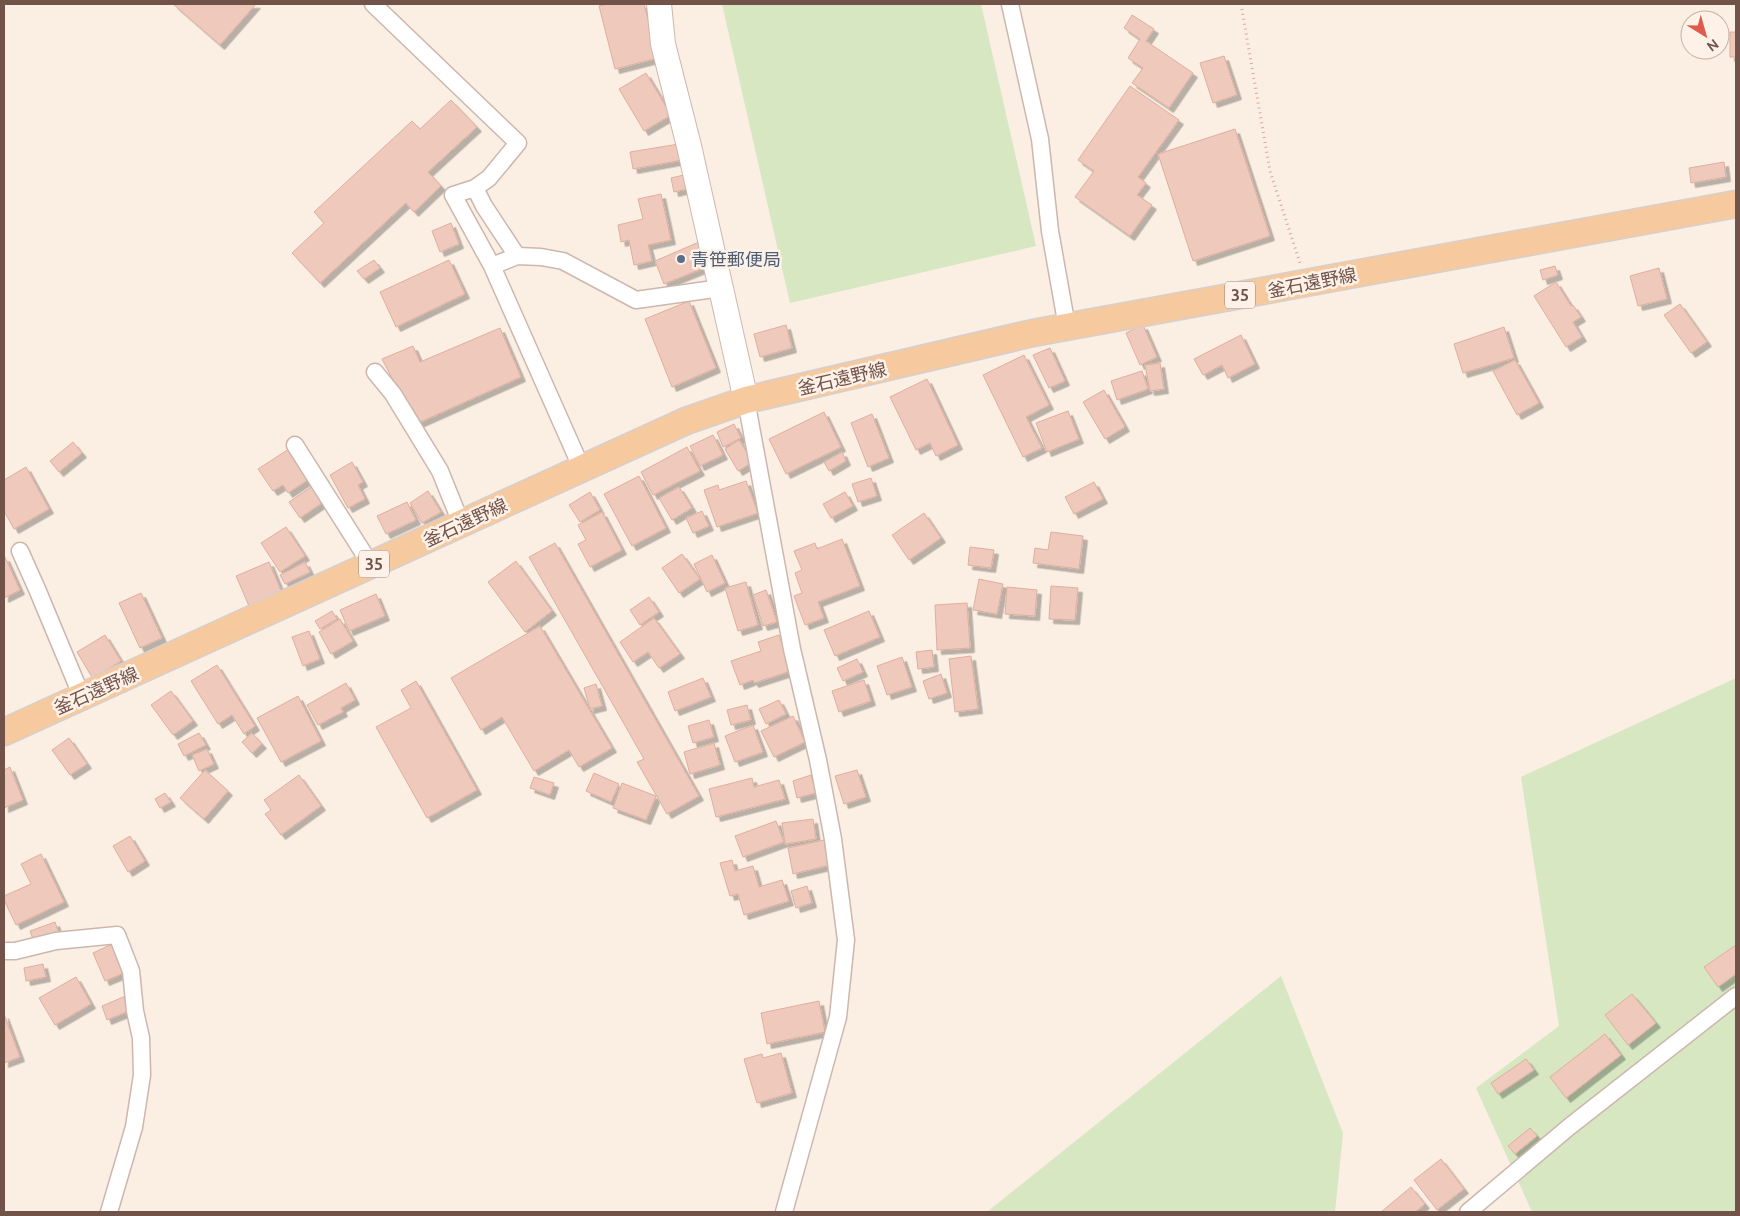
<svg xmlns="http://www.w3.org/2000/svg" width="1740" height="1216" font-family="Ubuntu,'Noto Sans JP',sans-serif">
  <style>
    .green { fill: #d6e7c2 }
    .building { fill: #eec9bc; stroke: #e0ae9d; filter: url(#shadow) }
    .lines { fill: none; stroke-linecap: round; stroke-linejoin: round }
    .street-casing { stroke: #cdb7ad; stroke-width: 19 }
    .secondary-casing { stroke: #d0b6aa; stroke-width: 26 }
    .primary-casing { stroke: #d7cfcc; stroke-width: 29 }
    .path { stroke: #d3ac9f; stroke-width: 3; stroke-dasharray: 1 4; stroke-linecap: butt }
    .street { stroke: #fff; stroke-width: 16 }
    .secondary { stroke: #fff; stroke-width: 24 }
    .primary { stroke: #f6ca9e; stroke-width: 26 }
    .service-dot { fill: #5c6f8a; stroke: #fef2e8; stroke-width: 2 }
    .labels { text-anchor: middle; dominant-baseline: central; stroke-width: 5; stroke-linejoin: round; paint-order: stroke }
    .shield { fill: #fef2e8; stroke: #9b8379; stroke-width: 1 }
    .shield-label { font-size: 16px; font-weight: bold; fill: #71534a }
    .service-label { font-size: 18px; fill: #4e5e75; stroke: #fef2e8; text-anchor: start }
    .street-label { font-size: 18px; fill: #71534a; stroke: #fef2e8 }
  </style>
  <defs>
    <filter id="shadow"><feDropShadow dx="4.5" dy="4.5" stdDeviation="0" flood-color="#0004"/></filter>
  </defs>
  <rect width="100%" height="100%" fill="#fbeee2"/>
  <path class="green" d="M 722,4 L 981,4 L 1036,246 L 790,303 Z
    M 1736,678 L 1736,1212 L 1532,1212 L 1476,1088 L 1559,1026 L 1521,777 Z
    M 1281,976 L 1343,1133 L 1335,1212 L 987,1212 Z"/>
  <path class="building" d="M 173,4 L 256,4 L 220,45 Z
    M 608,4 L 644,4 L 658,58 L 615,69 L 599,6 Z
    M 1132,15 L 1154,29 L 1146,41 L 1193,73 L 1169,108 L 1132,83 L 1143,68 L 1128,58 L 1140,39 L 1124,28 Z
    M 1730,32 L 1736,32 L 1736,57 L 1730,57 Z
    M 1224,56 L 1237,95 L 1213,103 L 1200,63 Z
    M 646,73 L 671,115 L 644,131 L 619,89 Z
    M 1130,86 L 1179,120 L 1138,177 L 1146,183 L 1137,195 L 1152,205 L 1130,236 L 1075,197 L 1094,171 L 1078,160 Z
    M 451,100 L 477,127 L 428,172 L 441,186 L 414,212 L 406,203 L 320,283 L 292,253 L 324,223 L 314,212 L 412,121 L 420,129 Z
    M 1235,129 L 1270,236 L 1193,261 L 1158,154 Z
    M 679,144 L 682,160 L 633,169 L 630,152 Z
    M 1724,162 L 1726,177 L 1691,183 L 1689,168 Z
    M 688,174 L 691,188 L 674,192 L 671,178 Z
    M 661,194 L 671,240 L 648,245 L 652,261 L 634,265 L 629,240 L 621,242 L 618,225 L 643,219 L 638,199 Z
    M 451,223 L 459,244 L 440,252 L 432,231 Z
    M 699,242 L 709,266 L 664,284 L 655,261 Z
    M 374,260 L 380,268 L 364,279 L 357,271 Z
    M 449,260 L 465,294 L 396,327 L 380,292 Z
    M 1555,266 L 1558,275 L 1543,280 L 1540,270 Z
    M 1659,268 L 1667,299 L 1638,306 L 1630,276 Z
    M 1556,282 L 1571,306 L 1573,305 L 1581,317 L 1573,322 L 1582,337 L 1566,347 L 1534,296 Z
    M 689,301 L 716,368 L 672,387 L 645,319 Z
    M 1680,304 L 1707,342 L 1691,353 L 1664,315 Z
    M 786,325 L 792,348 L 760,357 L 754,334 Z
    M 1143,325 L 1157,357 L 1140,365 L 1126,333 Z
    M 1504,327 L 1514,358 L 1463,373 L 1454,344 Z
    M 500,328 L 521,377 L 416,424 L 382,359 L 413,346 L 420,362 Z
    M 1241,335 L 1255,364 L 1228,378 L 1222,365 L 1203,375 L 1194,359 Z
    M 1050,348 L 1065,381 L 1049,388 L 1033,355 Z
    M 1024,355 L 1049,405 L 1026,417 L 1042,448 L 1023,457 L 983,375 Z
    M 1515,360 L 1539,403 L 1517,415 L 1493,371 Z
    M 1160,363 L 1164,389 L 1150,391 L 1145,365 Z
    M 1142,371 L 1148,389 L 1117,400 L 1111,381 Z
    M 927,379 L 958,445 L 936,456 L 930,443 L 916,450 L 890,397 Z
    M 1104,390 L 1125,427 L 1105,439 L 1083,402 Z
    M 1068,411 L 1079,439 L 1047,452 L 1036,423 Z
    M 824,412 L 841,447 L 786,474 L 769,439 Z
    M 872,414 L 889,458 L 868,467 L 851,423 Z
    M 734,424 L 741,438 L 723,447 L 717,432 Z
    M 713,435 L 723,455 L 700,466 L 690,446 Z
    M 739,440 L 753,462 L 738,471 L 725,449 Z
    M 73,442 L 82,453 L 59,472 L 50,461 Z
    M 292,447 L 312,477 L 288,493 L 283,485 L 273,491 L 258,469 Z
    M 687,447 L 700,471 L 653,495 L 641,472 Z
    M 842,452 L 846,461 L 829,471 L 824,462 Z
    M 352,462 L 363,482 L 358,485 L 365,499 L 348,508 L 330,475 Z
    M 26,467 L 49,509 L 14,529 L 4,511 L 4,480 Z
    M 639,476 L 666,528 L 632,546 L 604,494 Z
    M 871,478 L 877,496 L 858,502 L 852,484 Z
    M 746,481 L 758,513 L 717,527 L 704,490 L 718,485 L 719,490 Z
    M 1094,482 L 1103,499 L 1074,514 L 1065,497 Z
    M 314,485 L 325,501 L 300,518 L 289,502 Z
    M 679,487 L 692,508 L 672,520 L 659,498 Z
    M 428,491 L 441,512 L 422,523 L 410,503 Z
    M 590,492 L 600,510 L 580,522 L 569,505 Z
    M 845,492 L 853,506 L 831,518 L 823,504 Z
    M 407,502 L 416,520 L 386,534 L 377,516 Z
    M 702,511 L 709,526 L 693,533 L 686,518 Z
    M 602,512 L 622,550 L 590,567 L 578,544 L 586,540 L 578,525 Z
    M 924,513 L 941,538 L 909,560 L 892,535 Z
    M 286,527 L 305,556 L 280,572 L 261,543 Z
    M 1051,532 L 1083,536 L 1079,569 L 1033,563 L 1035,548 L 1048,550 Z
    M 842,539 L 860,586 L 818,602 L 824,618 L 805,625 L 794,596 L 802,593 L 795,573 L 802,570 L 794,551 L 815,543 L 817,549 Z
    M 555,543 L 699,796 L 667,814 L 637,762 L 644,759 L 529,557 Z
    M 970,547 L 994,550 L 991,568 L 968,565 Z
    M 682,554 L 700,579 L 679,593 L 662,568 Z
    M 712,555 L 725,583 L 707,592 L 694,564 Z
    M 4,557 L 5,557 L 20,590 L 4,598 Z
    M 516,561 L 552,611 L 525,632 L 488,582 Z
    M 269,562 L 282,593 L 249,606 L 236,576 Z
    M 305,562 L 310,572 L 285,584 L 280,575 Z
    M 979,579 L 1003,584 L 997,614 L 973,610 Z
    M 746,582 L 758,625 L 738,631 L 725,588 Z
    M 1051,586 L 1078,588 L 1075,620 L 1049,619 Z
    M 1007,587 L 1037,590 L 1035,616 L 1005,614 Z
    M 766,590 L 777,622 L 763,626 L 753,595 Z
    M 141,593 L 162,638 L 140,648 L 119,603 Z
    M 376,594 L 385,616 L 349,631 L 340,610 Z
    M 649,597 L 659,612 L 640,625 L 630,610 Z
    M 967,603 L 970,648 L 937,650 L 935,605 Z
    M 332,611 L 337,619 L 320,629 L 315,621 Z
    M 869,611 L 880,637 L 835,656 L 824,630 Z
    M 654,618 L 680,654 L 659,668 L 648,652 L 633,662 L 620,642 Z
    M 340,619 L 353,641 L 331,654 L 319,632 Z
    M 540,626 L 612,748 L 579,767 L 569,750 L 534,771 L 502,717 L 481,730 L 451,678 Z
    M 309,631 L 320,659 L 303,666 L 292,637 Z
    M 105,635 L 121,661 L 93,679 L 77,652 Z
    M 779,635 L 791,671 L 754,683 L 753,680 L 740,685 L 731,661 L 761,651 L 758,642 Z
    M 932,650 L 934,667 L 918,669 L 916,652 Z
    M 971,656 L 978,709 L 955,712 L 949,659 Z
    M 902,657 L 912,687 L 887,695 L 877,666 Z
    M 857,659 L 863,672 L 843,681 L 837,668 Z
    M 217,665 L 255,726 L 244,734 L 232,715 L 218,724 L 191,681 Z
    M 941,674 L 947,693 L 929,699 L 923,681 Z
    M 703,678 L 711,697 L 675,711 L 668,692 Z
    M 864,680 L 871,701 L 839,712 L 832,691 Z
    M 416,681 L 477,790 L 427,818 L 376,727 L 411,708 L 401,690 Z
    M 346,683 L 355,700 L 341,708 L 343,712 L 318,725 L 307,705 Z
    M 596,684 L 602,706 L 590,709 L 584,688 Z
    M 171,691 L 193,721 L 173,735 L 151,705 Z
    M 298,696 L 321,741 L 281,762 L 257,718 Z
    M 779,700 L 786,714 L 766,724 L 759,709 Z
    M 747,705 L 751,720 L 731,725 L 727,710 Z
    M 793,716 L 805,742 L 774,757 L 761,731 Z
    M 709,720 L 714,737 L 693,743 L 688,726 Z
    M 753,725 L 763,752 L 735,762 L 725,736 Z
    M 199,733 L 206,745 L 184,756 L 178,744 Z
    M 252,733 L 262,744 L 252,753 L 242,742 Z
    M 69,738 L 87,764 L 70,775 L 52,750 Z
    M 714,743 L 720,765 L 690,774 L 684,752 Z
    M 207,749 L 214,764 L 199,771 L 192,755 Z
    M 10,767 L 23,800 L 4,808 L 4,770 Z
    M 205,770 L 228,791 L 204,819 L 180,798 Z
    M 857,770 L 866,797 L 844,804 L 835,776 Z
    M 594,773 L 619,784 L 611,802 L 586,791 Z
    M 299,775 L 321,806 L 281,835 L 265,814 L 271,810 L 264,800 Z
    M 811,775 L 816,793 L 797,798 L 793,781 Z
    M 534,777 L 554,783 L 550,795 L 530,788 Z
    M 752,778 L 754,787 L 779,780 L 785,799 L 716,817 L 709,789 Z
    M 622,783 L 656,796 L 646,820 L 613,808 Z
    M 165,793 L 171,802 L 160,808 L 155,799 Z
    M 813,819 L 816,839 L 785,844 L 782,823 Z
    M 776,821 L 784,842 L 743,857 L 735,836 Z
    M 130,836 L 145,861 L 128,872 L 113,846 Z
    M 824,840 L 830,865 L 793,874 L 788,848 Z
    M 41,854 L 64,902 L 16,925 L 4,900 L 4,896 L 31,884 L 21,864 Z
    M 732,860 L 735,871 L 753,866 L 759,887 L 782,880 L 789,901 L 744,915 L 738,894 L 730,896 L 720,863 Z
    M 807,886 L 812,903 L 796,908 L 791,891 Z
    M 55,922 L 59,934 L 34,942 L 30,931 Z
    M 112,944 L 124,973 L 105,981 L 93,953 Z
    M 1736,945 L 1736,974 L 1718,987 L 1704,967 Z
    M 43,964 L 46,977 L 26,981 L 24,968 Z
    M 76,977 L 91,1004 L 55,1025 L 39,998 Z
    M 1632,994 L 1656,1023 L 1628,1045 L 1605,1015 Z
    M 128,995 L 134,1009 L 107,1020 L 102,1006 Z
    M 819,1001 L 825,1032 L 767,1044 L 761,1013 Z
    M 4,1014 L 20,1057 L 4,1063 Z
    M 1605,1034 L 1621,1055 L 1566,1098 L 1550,1077 Z
    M 781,1053 L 792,1093 L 757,1103 L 744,1059 L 762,1054 L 763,1058 Z
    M 1526,1059 L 1534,1070 L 1498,1094 L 1491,1083 Z
    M 1530,1128 L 1537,1136 L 1515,1154 L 1508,1146 Z
    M 1441,1159 L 1464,1189 L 1437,1210 L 1414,1180 Z
    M 1411,1187 L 1425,1204 L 1415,1212 L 1381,1212 Z"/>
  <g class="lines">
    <g class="street-casing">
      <path id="street" d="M 373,4 L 518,143 L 489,178 L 475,188 L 484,206 L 517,256 L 541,257 L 563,261 L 636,300 L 721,288
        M 1010,4 L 1040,139 L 1050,231 L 1067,327
        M 475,188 L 453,195 L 492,266
        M 517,256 L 492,266 L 582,469
        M 375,372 L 393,394 L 440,471 L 461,523
        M 746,400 L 792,649 L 818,760 L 833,839 L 846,940 L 838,1017 L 784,1212
        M 295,445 L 371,565
        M 20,551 L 37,589 L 82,697
        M 4,951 L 15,951 L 56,941 L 117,935 L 131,971 L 135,1011 L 141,1038 L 142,1075 L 134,1127 L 109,1212
        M 1468,1212 L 1569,1127 L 1736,996"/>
    </g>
    <g class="secondary-casing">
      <path id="secondary" d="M 659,4 L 663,44 L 689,146 L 746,400"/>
    </g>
    <g class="primary-casing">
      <path id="primary" d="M 4,732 L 686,421 L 746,400 L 1033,333 L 1736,204"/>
    </g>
    <path class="path" d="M 1241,4 L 1270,171 L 1300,263"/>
    <use href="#street" class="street"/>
    <use href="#secondary" class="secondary"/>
    <use href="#primary" class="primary"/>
  </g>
  <circle class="service-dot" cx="681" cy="259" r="5"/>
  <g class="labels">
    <g class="shield">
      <rect x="1225" y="281.5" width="30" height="27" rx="4"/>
      <rect x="359" y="550.5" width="30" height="27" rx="4"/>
    </g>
    <g class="shield-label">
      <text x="1240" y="295">35</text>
      <text x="374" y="564">35</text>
    </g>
    <g class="service-label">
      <text x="691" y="259">青笹郵便局</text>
    </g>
    <g class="street-label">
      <text transform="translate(1312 282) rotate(-11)">釜石遠野線</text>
      <text transform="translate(842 378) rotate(-13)">釜石遠野線</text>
      <text transform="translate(465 522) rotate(-25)">釜石遠野線</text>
      <text transform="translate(96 690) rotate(-24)">釜石遠野線</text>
    </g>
  </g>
  <rect width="1740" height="1216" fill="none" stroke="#71534a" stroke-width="10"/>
  <g transform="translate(1705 35) rotate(143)"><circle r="24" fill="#fef2e8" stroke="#c6b2a9"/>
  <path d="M0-4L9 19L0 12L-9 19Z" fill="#de5b4e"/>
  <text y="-8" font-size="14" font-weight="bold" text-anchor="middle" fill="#71534a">N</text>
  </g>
</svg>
